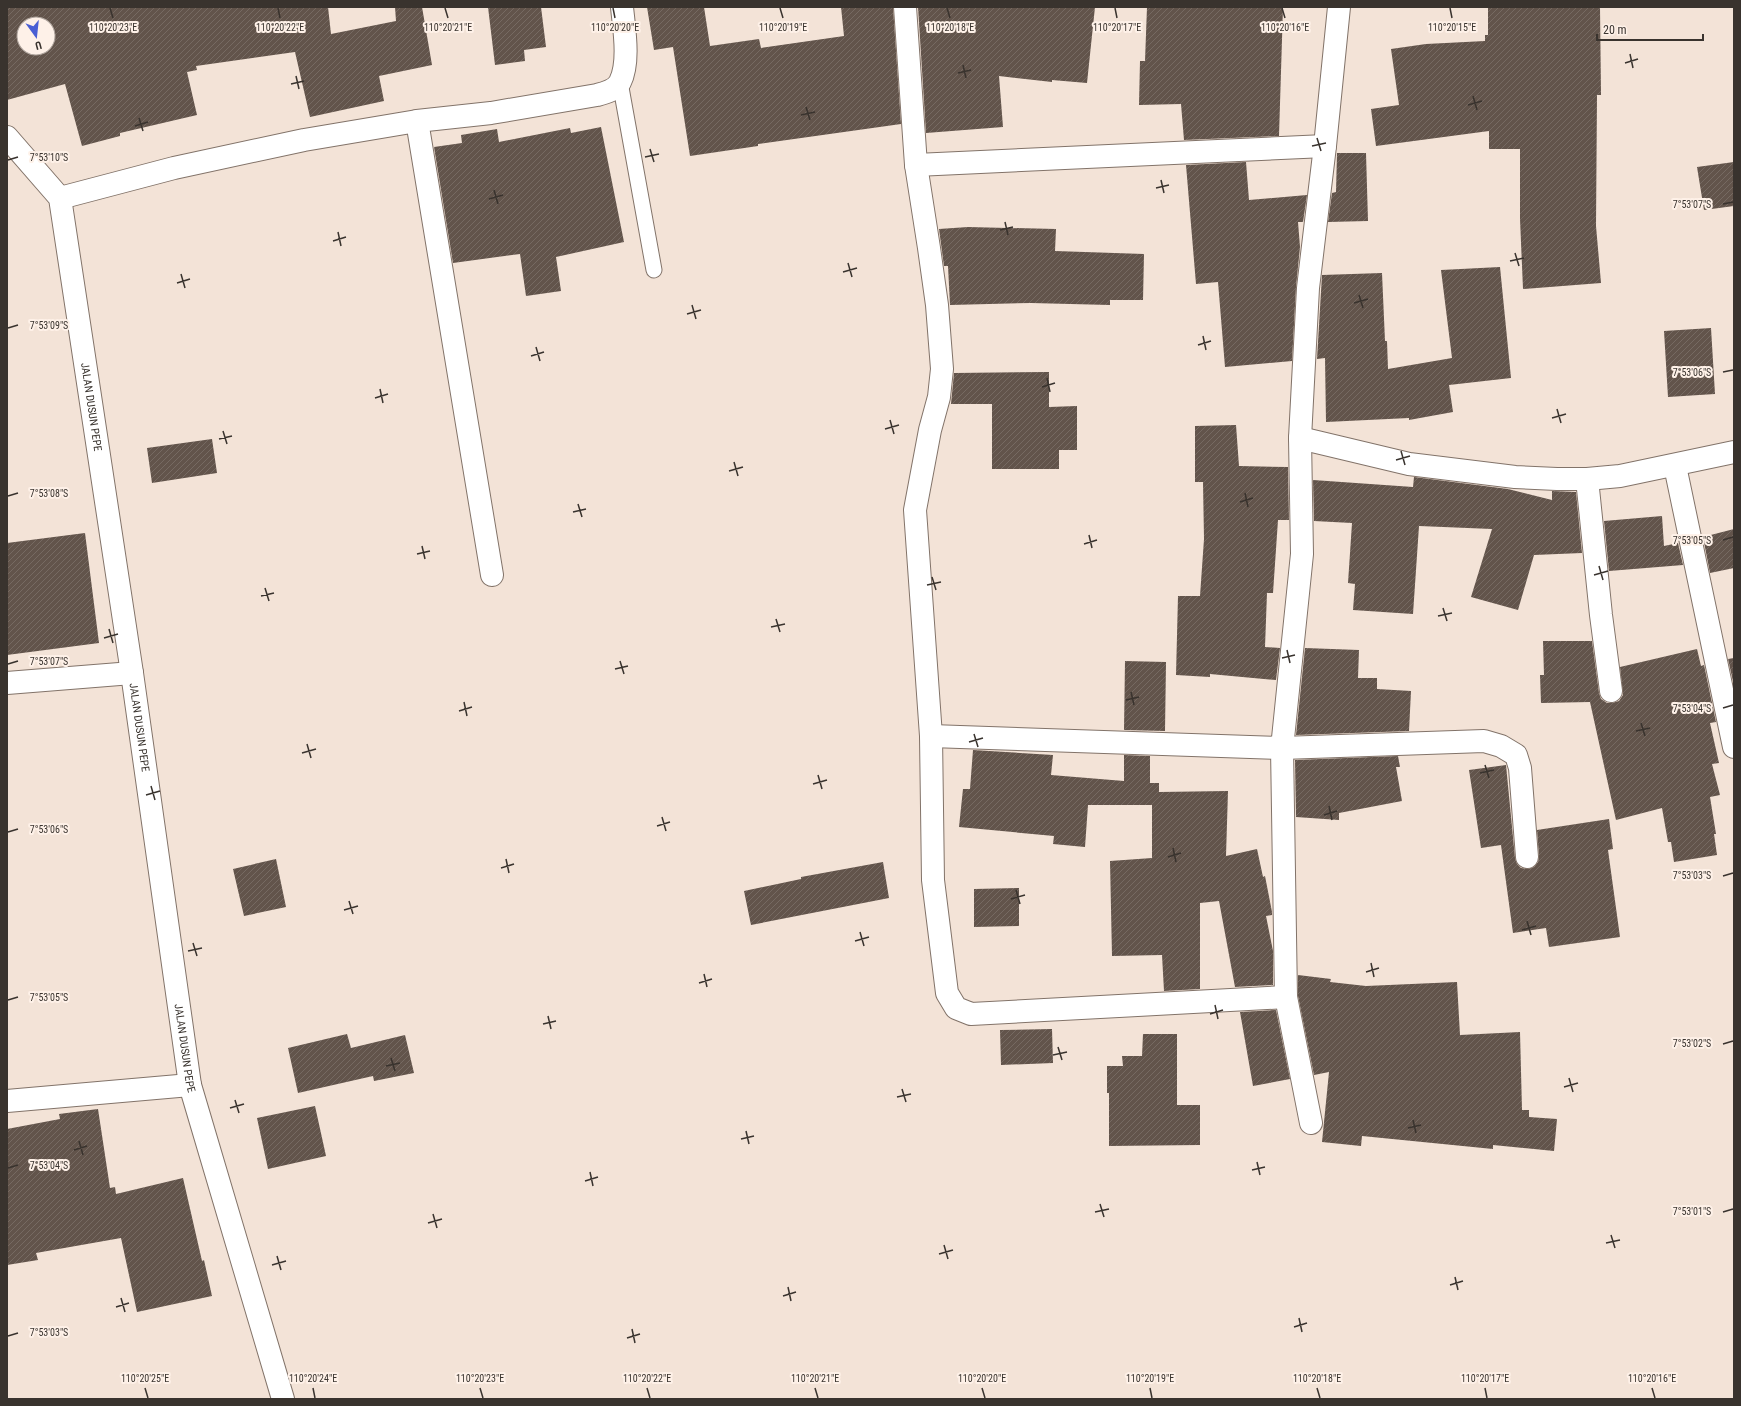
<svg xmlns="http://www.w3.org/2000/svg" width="1741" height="1406" font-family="'Roboto Condensed',sans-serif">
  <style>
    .building { fill: url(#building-hatch); fill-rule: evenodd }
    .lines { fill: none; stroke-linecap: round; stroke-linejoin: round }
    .service-casing { stroke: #827369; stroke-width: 17 }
    .minor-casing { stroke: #827369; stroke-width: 24 }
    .service { stroke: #fff; stroke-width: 15 }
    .minor { stroke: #fff; stroke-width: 22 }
    .ticks { fill: none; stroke: #39332e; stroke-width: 1.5 }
    .labels { text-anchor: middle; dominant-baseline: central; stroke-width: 4; stroke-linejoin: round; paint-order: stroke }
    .street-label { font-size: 11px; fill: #39332e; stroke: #fef1e8 }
    .ticks-label { font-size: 10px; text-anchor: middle; fill: #39332e; stroke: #fef1e8; stroke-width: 4; stroke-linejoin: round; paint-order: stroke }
  </style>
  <defs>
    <pattern id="building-hatch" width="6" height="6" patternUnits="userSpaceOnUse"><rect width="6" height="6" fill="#62544b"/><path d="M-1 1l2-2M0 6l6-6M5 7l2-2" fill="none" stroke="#766a62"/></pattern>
  </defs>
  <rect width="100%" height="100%" fill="#f3e3d7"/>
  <path class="building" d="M 7,7 L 328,7 L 331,34 L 396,21 L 395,7 L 422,7 L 432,65 L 379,76 L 384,101 L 310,117 L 295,52 L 196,66 L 197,70 L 187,72 L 197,115 L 120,133 L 120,136 L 82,146 L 65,84 L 7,100 ZM 24,24 L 48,24 L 48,48 L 24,48 Z
    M 488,7 L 541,7 L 546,47 L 524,50 L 525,61 L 495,65 Z
    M 647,7 L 704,7 L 710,46 L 759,39 L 761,48 L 844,36 L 841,7 L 893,7 L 901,124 L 758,144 L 758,146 L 690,156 L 673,47 L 654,50 Z
    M 918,7 L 1095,7 L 1087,83 L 1052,80 L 1052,82 L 999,76 L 1003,127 L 926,133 Z
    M 1147,7 L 1283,7 L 1279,136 L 1184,140 L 1181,104 L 1139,105 L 1140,61 L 1145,61 Z
    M 1488,7 L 1600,7 L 1601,95 L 1597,95 L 1596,226 L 1601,283 L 1523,289 L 1520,219 L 1520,149 L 1489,149 L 1489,131 L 1376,146 L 1371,109 L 1399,105 L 1391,49 L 1426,44 L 1485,41 L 1485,35 L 1488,35 Z
    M 601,127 L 624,242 L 556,257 L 561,291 L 526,296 L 520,254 L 453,263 L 434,147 L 462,143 L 461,135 L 497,129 L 499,142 L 570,128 L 571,133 Z
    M 1337,153 L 1366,153 L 1368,221 L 1328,222 L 1332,193 L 1336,192 Z
    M 1246,162 L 1249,200 L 1307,195 L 1303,222 L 1298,222 L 1300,247 L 1296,287 L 1292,361 L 1225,367 L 1218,282 L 1196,284 L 1186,165 Z
    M 1734,162 L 1734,206 L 1704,210 L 1697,167 Z
    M 968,227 L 1056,229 L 1055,251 L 1144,254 L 1143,300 L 1110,300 L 1110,305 L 1031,303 L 950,305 L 948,266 L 944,266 L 939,229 Z
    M 1500,267 L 1511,378 L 1449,385 L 1453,412 L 1409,420 L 1409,418 L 1326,422 L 1325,358 L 1317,359 L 1322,275 L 1382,273 L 1385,341 L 1387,341 L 1388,369 L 1452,358 L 1441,270 Z
    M 1711,328 L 1715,394 L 1668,397 L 1664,331 Z
    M 1049,372 L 1049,407 L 1077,406 L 1077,450 L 1059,450 L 1059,469 L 992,469 L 992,404 L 951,404 L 954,373 Z
    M 1236,425 L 1239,466 L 1288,467 L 1289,520 L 1278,520 L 1273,593 L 1267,593 L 1265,647 L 1280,648 L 1276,680 L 1210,674 L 1210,677 L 1176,675 L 1178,596 L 1200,596 L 1204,539 L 1203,482 L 1195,482 L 1195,426 Z
    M 212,439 L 217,473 L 152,483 L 147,448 Z
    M 1414,477 L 1508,489 L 1552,500 L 1552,491 L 1576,492 L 1582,553 L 1534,555 L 1518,610 L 1471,597 L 1492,529 L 1419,526 L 1413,614 L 1353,610 L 1355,584 L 1348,583 L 1352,523 L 1314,521 L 1313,480 L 1413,487 Z
    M 1662,516 L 1664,546 L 1678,543 L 1683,565 L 1609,571 L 1604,521 Z
    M 1734,529 L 1734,568 L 1710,573 L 1703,537 Z
    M 85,533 L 99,643 L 7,655 L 7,543 Z
    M 1543,641 L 1592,641 L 1599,693 L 1601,699 L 1607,703 L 1612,703 L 1619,701 L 1623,695 L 1620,667 L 1697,649 L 1701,666 L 1704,665 L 1716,722 L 1710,723 L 1719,763 L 1712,764 L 1720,795 L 1710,797 L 1716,834 L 1714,834 L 1717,855 L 1674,862 L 1671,842 L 1668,842 L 1662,808 L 1616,820 L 1590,702 L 1541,703 L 1540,675 L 1544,675 Z
    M 1305,648 L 1359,650 L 1358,678 L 1377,678 L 1377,689 L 1411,691 L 1409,731 L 1296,735 Z
    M 1734,658 L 1734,686 L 1728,659 Z
    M 1125,661 L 1166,662 L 1165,731 L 1124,730 Z
    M 973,750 L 1053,755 L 1051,775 L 1124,781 L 1124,755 L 1150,756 L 1150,783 L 1159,783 L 1159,792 L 1228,791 L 1226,856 L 1257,849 L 1263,877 L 1265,876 L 1272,912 L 1272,915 L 1266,916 L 1273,951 L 1273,985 L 1235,987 L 1219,901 L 1200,903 L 1200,989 L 1164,991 L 1162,955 L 1112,956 L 1110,861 L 1152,858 L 1152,805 L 1088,805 L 1085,847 L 1053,844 L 1054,836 L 959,827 L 963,789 L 970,789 Z
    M 1398,756 L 1400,767 L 1396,767 L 1402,801 L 1339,813 L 1339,820 L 1296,817 L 1295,760 Z
    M 1506,765 L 1515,858 L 1517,864 L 1521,868 L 1528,869 L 1534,867 L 1538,862 L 1539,856 L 1537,830 L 1609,819 L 1613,849 L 1608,850 L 1620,937 L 1549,947 L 1546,928 L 1513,933 L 1501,845 L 1481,848 L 1469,770 Z
    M 276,859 L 286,907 L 244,916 L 233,869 Z
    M 883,862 L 889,898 L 751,925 L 744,891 L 801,879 L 801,877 Z
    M 1019,888 L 1019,926 L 974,927 L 974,889 Z
    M 1298,975 L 1331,979 L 1330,982 L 1366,986 L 1457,982 L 1460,1035 L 1520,1032 L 1522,1110 L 1529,1110 L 1529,1117 L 1557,1119 L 1554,1151 L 1493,1145 L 1493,1149 L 1362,1136 L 1361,1146 L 1322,1142 L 1329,1072 L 1314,1075 L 1298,996 Z
    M 1276,1010 L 1290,1079 L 1253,1086 L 1240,1012 Z
    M 1052,1029 L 1053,1063 L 1001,1065 L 1000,1030 Z
    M 347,1034 L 351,1048 L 405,1035 L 414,1073 L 374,1081 L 373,1076 L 298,1093 L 288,1048 Z
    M 1143,1034 L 1177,1034 L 1177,1105 L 1200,1105 L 1200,1145 L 1109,1146 L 1109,1093 L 1107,1093 L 1107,1066 L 1123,1066 L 1122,1056 L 1142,1056 Z
    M 315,1106 L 326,1156 L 268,1169 L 257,1118 Z
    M 98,1109 L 110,1188 L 115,1187 L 116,1194 L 183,1178 L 202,1261 L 204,1260 L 212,1296 L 137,1312 L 121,1238 L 36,1253 L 38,1260 L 7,1265 L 7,1129 L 60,1119 L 59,1114 Z"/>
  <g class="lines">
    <g class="service-casing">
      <path id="service" d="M 620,82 L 654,270"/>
    </g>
    <g class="minor-casing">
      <g id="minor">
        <path d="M 905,7 L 916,165 L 929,248 L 937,305 L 942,369 L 939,397 L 930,430 L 915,510 L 931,736 L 933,880 L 947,993 L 956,1008 L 971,1014 L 1286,997"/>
        <path d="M 417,121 L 492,575"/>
        <path id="s1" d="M 7,137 L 60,198 L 132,673 L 190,1085 L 283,1399"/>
        <path d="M 916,165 L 1325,146"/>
        <path d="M 60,198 L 174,168 L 304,140 L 417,121 L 491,113 L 597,95 C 605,93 616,90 620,82 C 630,62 624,28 622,7"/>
        <path d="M 1300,438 L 1409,464 L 1515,477 L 1557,479 L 1587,479 L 1620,476 L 1734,452"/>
        <path d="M 1675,466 L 1734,747"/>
        <path d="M 1587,479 L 1601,615 L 1611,691"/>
        <path d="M 7,683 L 132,673"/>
        <path d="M 931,736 L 1282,748 L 1484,741 L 1501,746 L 1516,755 L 1520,768 L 1527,857"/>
        <path d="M 7,1101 L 190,1085"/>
        <path d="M 1311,1123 L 1286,997 L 1282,748 L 1302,554 L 1300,438 L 1308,288 L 1325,146 L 1339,7"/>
      </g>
    </g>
    <use href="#service" class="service"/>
    <use href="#minor" class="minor"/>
  </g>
  <path class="ticks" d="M 110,8 L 113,18M 278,8 L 280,18M 445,8 L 448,18M 613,8 L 615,18M 780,8 L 783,18M 947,8 L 950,18M 1115,8 L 1117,18M 1282,8 L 1285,18M 1450,8 L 1452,18M 1630,54 L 1633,68M 1625,63 L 1638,59M 963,65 L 966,78M 958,73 L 971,70M 296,76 L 299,89M 291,84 L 304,81M 1473,96 L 1477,110M 1468,105 L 1482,101M 806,107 L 810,120M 801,115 L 815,112M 139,118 L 143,131M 135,126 L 148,122M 1317,138 L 1321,151M 1312,146 L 1326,143M 650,149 L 654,162M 645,157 L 659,154M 8,160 L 18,157M 1161,180 L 1164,193M 1156,188 L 1169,185M 494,190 L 498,204M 489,199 L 503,195M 1723,204 L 1733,202M 1005,222 L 1008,235M 1000,230 L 1013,227M 338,232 L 341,246M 333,241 L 346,237M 1515,253 L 1519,266M 1510,261 L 1524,258M 848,263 L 852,277M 843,272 L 857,268M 181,274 L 185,288M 177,283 L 190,279M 1359,295 L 1363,308M 1354,303 L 1368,299M 692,305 L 696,319M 687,314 L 701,310M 8,328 L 18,325M 1203,336 L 1206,350M 1198,345 L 1211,341M 536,347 L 540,361M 531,356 L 544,352M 1723,372 L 1733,370M 1047,378 L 1050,392M 1042,387 L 1055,383M 380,389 L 383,403M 375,398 L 388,394M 1557,409 L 1561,423M 1552,418 L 1566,414M 890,420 L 894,434M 885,429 L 899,425M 223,431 L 227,444M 219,439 L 232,436M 1401,451 L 1405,465M 1396,460 L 1410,456M 734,462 L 738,476M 729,471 L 743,467M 1245,493 L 1248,507M 8,496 L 18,493M 1240,502 L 1253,498M 578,504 L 582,517M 573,512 L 586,509M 1089,535 L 1092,548M 1723,540 L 1733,537M 1084,544 L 1097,540M 422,546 L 425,559M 417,554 L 430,551M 1599,566 L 1603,580M 1594,575 L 1608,571M 932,577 L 936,590M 927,585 L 941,582M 265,588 L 269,601M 261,596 L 274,593M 1443,608 L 1447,621M 1438,616 L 1452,613M 776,619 L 780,632M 771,627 L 785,624M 109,629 L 113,643M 104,638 L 118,634M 1287,650 L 1290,663M 1282,658 L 1295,655M 620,661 L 624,674M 8,664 L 18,661M 615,669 L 628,666M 1131,692 L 1134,705M 1126,700 L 1139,697M 464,702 L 467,716M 1723,708 L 1733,705M 459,711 L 472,707M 1641,723 L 1645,736M 1636,731 L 1650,728M 974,734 L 978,747M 969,742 L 983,738M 307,744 L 311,758M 302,753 L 316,749M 1485,765 L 1489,778M 1480,773 L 1494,770M 818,775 L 822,789M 813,784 L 827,780M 151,786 L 155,800M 146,795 L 160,791M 1329,806 L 1332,820M 1324,815 L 1337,811M 662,817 L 666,831M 657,826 L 670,822M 8,832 L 18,829M 1173,848 L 1176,862M 1168,857 L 1181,853M 506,859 L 509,873M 501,868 L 514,864M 1723,876 L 1733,873M 1016,890 L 1020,904M 1011,899 L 1025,895M 349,901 L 353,914M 344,910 L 358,906M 1527,921 L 1531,935M 1522,930 L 1536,926M 860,932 L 864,946M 855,941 L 869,937M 193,943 L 197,956M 188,951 L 202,948M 1371,963 L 1374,977M 1366,972 L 1379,968M 704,974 L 707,987M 699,983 L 712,979M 8,1000 L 18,997M 1215,1005 L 1218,1019M 1210,1014 L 1223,1010M 548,1016 L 551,1029M 543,1024 L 556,1021M 1723,1044 L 1733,1041M 1058,1047 L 1062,1060M 1053,1055 L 1067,1052M 391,1058 L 395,1071M 386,1066 L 400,1063M 1569,1078 L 1573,1092M 1564,1087 L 1578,1083M 902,1089 L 906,1102M 897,1097 L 911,1094M 235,1100 L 239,1113M 230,1108 L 244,1104M 1413,1120 L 1416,1133M 1408,1128 L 1421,1125M 746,1131 L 749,1144M 741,1139 L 754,1136M 79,1141 L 83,1155M 74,1150 L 87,1146M 1257,1162 L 1260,1175M 8,1168 L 18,1165M 1252,1170 L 1265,1167M 590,1172 L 593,1186M 585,1181 L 598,1177M 1100,1204 L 1104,1217M 1095,1212 L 1109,1209M 1723,1212 L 1733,1209M 433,1214 L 437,1228M 428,1223 L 442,1219M 1611,1235 L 1615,1248M 1606,1243 L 1620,1240M 944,1245 L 948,1259M 939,1254 L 953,1250M 277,1256 L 281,1270M 272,1265 L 286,1261M 1455,1277 L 1458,1290M 1450,1285 L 1463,1281M 788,1287 L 791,1301M 783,1296 L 796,1292M 121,1298 L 125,1312M 116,1307 L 129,1303M 1299,1318 L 1302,1332M 1294,1327 L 1307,1323M 632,1329 L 635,1343M 8,1336 L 18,1333M 627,1338 L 640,1334M 145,1388 L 148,1398M 313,1388 L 315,1398M 480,1388 L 483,1398M 647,1388 L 650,1398M 815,1388 L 818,1398M 982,1388 L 985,1398M 1150,1388 L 1152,1398M 1317,1388 L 1320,1398M 1485,1388 L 1487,1398M 1652,1388 L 1655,1398"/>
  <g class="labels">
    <g class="street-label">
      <text stroke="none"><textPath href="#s1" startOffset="292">JALAN DUSUN PEPE</textPath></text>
      <text stroke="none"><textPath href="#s1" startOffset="616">JALAN DUSUN PEPE</textPath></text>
      <text stroke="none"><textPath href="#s1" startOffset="940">JALAN DUSUN PEPE</textPath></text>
    </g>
  </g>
  <g class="ticks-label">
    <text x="113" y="31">110°20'23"E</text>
    <text x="280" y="31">110°20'22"E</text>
    <text x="448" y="31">110°20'21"E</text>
    <text x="615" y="31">110°20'20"E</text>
    <text x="783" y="31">110°20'19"E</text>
    <text x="950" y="31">110°20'18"E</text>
    <text x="1117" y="31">110°20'17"E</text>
    <text x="1285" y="31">110°20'16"E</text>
    <text x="1452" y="31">110°20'15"E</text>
    <text x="49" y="161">7°53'10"S</text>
    <text x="1692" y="208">7°53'07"S</text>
    <text x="49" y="329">7°53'09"S</text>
    <text x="1692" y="376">7°53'06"S</text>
    <text x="49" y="497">7°53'08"S</text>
    <text x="1692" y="544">7°53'05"S</text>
    <text x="49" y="665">7°53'07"S</text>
    <text x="1692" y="712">7°53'04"S</text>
    <text x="49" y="833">7°53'06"S</text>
    <text x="1692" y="879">7°53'03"S</text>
    <text x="49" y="1001">7°53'05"S</text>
    <text x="1692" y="1047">7°53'02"S</text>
    <text x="49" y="1169">7°53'04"S</text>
    <text x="1692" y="1215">7°53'01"S</text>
    <text x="49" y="1336">7°53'03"S</text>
    <text x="145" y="1382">110°20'25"E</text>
    <text x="313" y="1382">110°20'24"E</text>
    <text x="480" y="1382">110°20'23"E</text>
    <text x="647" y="1382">110°20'22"E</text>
    <text x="815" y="1382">110°20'21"E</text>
    <text x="982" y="1382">110°20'20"E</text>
    <text x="1150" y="1382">110°20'19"E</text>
    <text x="1317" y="1382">110°20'18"E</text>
    <text x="1485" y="1382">110°20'17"E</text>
    <text x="1652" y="1382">110°20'16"E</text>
  </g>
  <rect width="1741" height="1406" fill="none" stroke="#39332e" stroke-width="16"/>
  <g transform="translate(36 36) rotate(165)"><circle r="19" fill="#fef1e8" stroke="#afa59e"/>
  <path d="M0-3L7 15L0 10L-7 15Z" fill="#4a5fd4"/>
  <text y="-6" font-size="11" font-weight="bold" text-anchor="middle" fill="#39332e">U</text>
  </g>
  <path d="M1597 34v6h106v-6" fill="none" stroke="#39332e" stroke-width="2"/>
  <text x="1603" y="34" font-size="12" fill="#39332e" stroke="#fef1e8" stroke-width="3" paint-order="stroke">20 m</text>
</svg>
